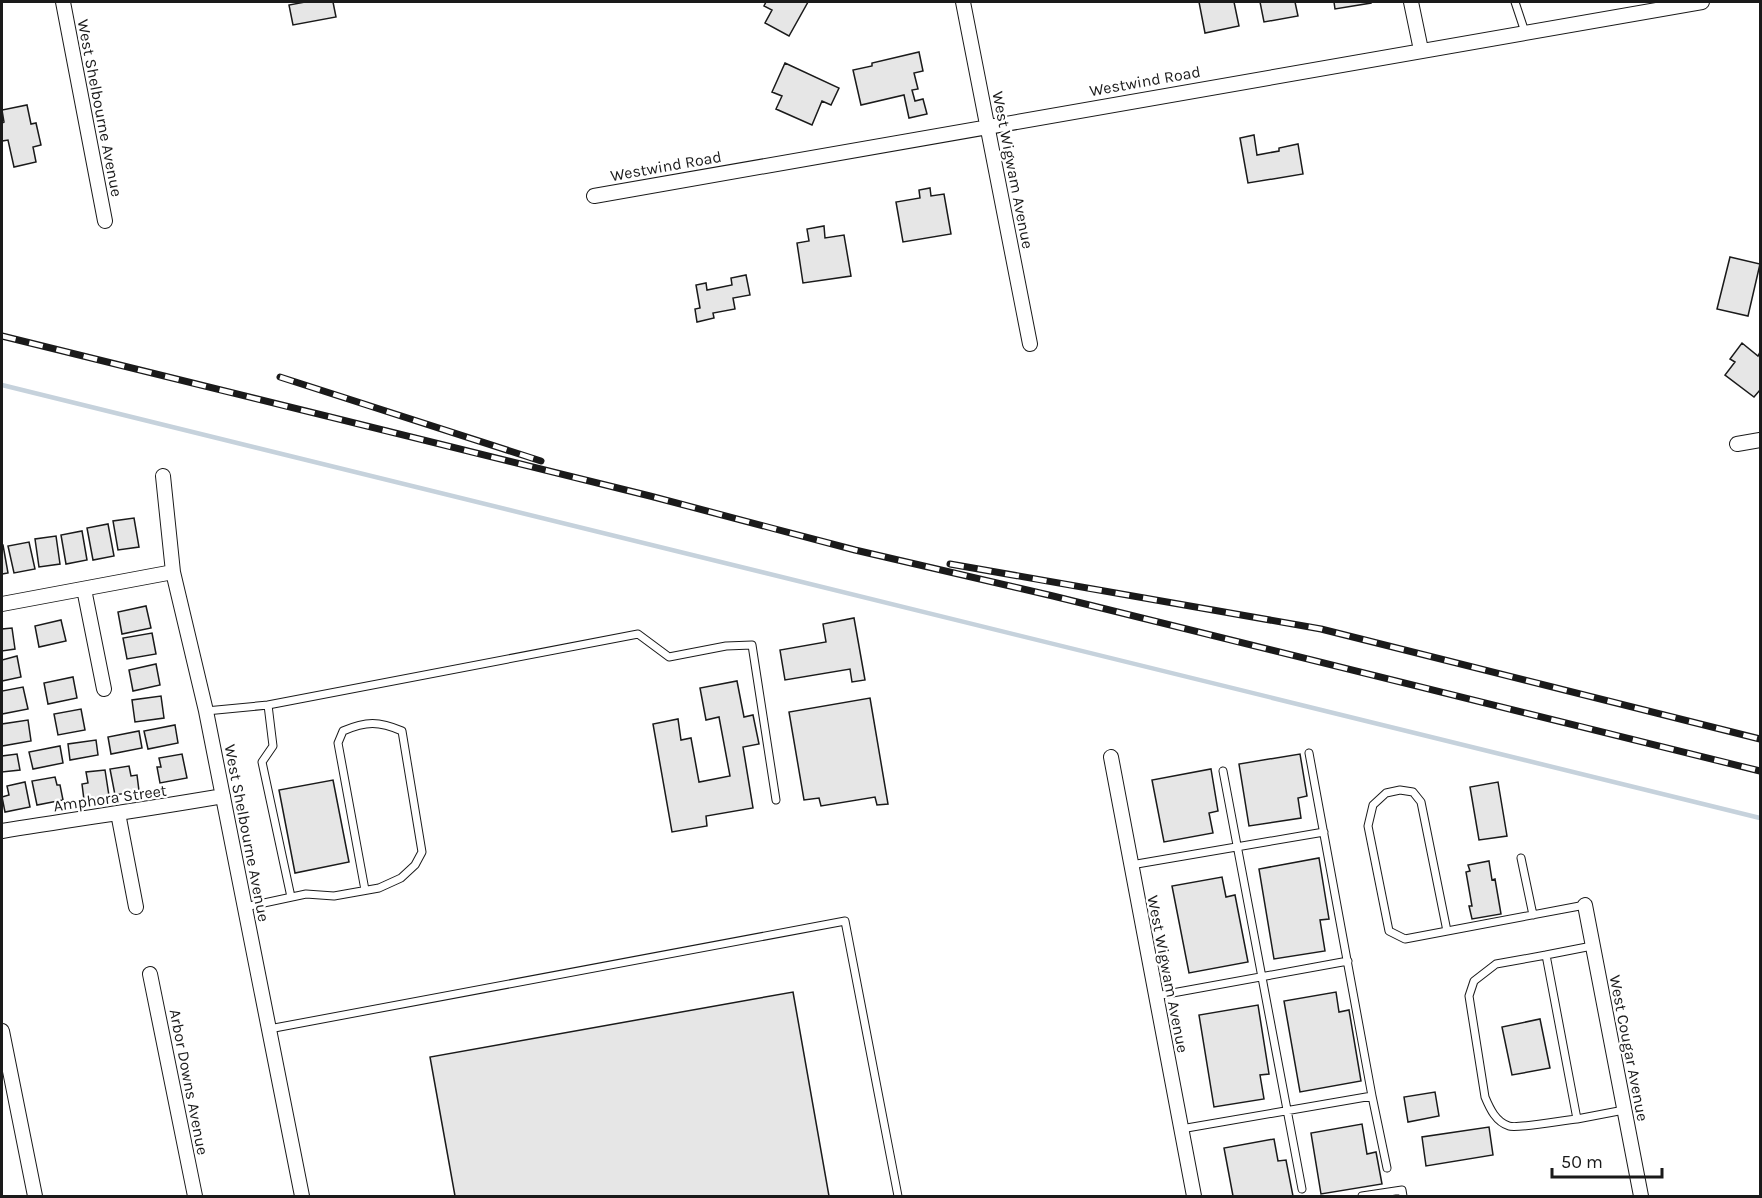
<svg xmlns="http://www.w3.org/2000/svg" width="1762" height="1198" font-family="Karla,sans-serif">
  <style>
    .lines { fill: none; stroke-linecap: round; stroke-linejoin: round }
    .stream { stroke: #c6d2dc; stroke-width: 4.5 }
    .building { fill: #e6e6e6; stroke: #1a1a1a; stroke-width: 1.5 }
    .service-casing { stroke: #1a1a1a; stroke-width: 9 }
    .minor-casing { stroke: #1a1a1a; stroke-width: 16 }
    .service { stroke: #fff; stroke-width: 7 }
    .minor { stroke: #fff; stroke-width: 14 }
    .rail-casing { stroke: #1a1a1a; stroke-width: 7 }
    .rail { stroke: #fff; stroke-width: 4.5; stroke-dasharray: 14; stroke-linecap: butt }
    .labels { text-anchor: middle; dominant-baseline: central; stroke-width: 4.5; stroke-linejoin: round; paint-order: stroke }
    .street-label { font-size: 16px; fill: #1a1a1a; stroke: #fff }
  </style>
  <rect width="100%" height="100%" fill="#fff"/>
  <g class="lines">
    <path class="stream" d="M 2,385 L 1760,818"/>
  </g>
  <path class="building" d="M 305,2 L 333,2 L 336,17 L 293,25 L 289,5 Z
    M 766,2 L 808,2 L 789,36 L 765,23 L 772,10 L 764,6 Z
    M 1199,2 L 1234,2 L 1239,26 L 1205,33 Z
    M 1260,2 L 1295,2 L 1298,16 L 1264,22 Z
    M 1334,2 L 1371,2 L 1371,3 L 1335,9 Z
    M 919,52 L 923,71 L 914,73 L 918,89 L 912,90 L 915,101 L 923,99 L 927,114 L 909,118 L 904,95 L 861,105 L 853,70 L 872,66 L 872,63 Z
    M 785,63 L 839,88 L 831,105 L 822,101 L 812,125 L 776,109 L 782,96 L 772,92 Z
    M 27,105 L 31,124 L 36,123 L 41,145 L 33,147 L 36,162 L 14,167 L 8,140 L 2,141 L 2,123 L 4,122 L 2,110 Z
    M 1254,135 L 1257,155 L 1279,151 L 1279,148 L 1298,144 L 1303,174 L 1248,183 L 1240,138 Z
    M 930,188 L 931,196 L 944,194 L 951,234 L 903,242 L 896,202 L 920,198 L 919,190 Z
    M 824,226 L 825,238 L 844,235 L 851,276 L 803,283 L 797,243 L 809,241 L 807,229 Z
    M 1730,257 L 1760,264 L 1748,316 L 1717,309 Z
    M 746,275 L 750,295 L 733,298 L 735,309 L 713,313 L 714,318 L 697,322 L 695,309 L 700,308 L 696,285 L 706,283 L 707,290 L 732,285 L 731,278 Z
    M 1742,343 L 1758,356 L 1760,352 L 1760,390 L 1754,397 L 1725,375 L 1735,362 L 1730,359 Z
    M 134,518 L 139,547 L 118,550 L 113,521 Z
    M 108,524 L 114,556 L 93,560 L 87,528 Z
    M 82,531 L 87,560 L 66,564 L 61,535 Z
    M 56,536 L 60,564 L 39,567 L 35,539 Z
    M 29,542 L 35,569 L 14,573 L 8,546 Z
    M 2,545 L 3,545 L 8,573 L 2,574 Z
    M 146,606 L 151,628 L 122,634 L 118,612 Z
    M 854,618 L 865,680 L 852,682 L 850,669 L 785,680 L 780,650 L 826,642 L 823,624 Z
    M 61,620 L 66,641 L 39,647 L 35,626 Z
    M 12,628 L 15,649 L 2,651 L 2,629 Z
    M 152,633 L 156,654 L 127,659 L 123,638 Z
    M 17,656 L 21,677 L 2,681 L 2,660 Z
    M 156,664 L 160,685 L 133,691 L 129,670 Z
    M 73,677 L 77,698 L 48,704 L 44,683 Z
    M 737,681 L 744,717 L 753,715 L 759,744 L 743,747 L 753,808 L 706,816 L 707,826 L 672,832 L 653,724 L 678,719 L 681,740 L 691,738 L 699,782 L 730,776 L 719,717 L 706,720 L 700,688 Z
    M 23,687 L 28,709 L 2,714 L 2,691 Z
    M 161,696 L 164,718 L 135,722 L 132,700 Z
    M 870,698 L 888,804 L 877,805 L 875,797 L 821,806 L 819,798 L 804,800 L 789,712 Z
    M 81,709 L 85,730 L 58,735 L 54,714 Z
    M 28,720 L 31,741 L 2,746 L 2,724 Z
    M 175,725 L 178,743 L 148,749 L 144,731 Z
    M 139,731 L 142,748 L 111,754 L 108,737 Z
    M 96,740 L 98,755 L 70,760 L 68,744 Z
    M 60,746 L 63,763 L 33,769 L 29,752 Z
    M 17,754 L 20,770 L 2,772 L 2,756 Z
    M 182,754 L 187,778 L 160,783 L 157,767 L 161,767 L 159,758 Z
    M 1300,754 L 1307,796 L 1298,798 L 1301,818 L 1249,826 L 1239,764 Z
    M 129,766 L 131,776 L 137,775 L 139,791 L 115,795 L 110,769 Z
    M 1211,769 L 1218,811 L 1209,813 L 1213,833 L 1164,842 L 1152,780 Z
    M 105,770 L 109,796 L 84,800 L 82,784 L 88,783 L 86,772 Z
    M 55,777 L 57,785 L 60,785 L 63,800 L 37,805 L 32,781 Z
    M 333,780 L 349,862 L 295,873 L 279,790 Z
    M 25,782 L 30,807 L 5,812 L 2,797 L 9,795 L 7,786 Z
    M 1498,782 L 1507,836 L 1479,840 L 1470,787 Z
    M 1319,858 L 1329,919 L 1320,920 L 1325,951 L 1274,959 L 1259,869 Z
    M 1489,861 L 1492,880 L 1495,879 L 1501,914 L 1472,919 L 1469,906 L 1472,906 L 1466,872 L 1470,871 L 1468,865 Z
    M 1222,877 L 1226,897 L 1235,895 L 1248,962 L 1189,973 L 1172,886 Z
    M 793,992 L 829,1196 L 455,1196 L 430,1057 Z
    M 1336,992 L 1339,1012 L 1349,1010 L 1361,1081 L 1300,1092 L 1284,1001 Z
    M 1258,1005 L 1269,1074 L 1260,1075 L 1264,1099 L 1214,1107 L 1199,1015 Z
    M 1540,1019 L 1550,1068 L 1512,1075 L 1502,1027 Z
    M 1435,1092 L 1439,1116 L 1408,1122 L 1404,1097 Z
    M 1362,1124 L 1367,1154 L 1376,1152 L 1382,1184 L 1321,1194 L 1311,1133 Z
    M 1489,1127 L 1493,1155 L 1426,1166 L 1422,1137 Z
    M 1274,1139 L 1278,1161 L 1286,1160 L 1293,1196 L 1233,1196 L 1224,1148 Z"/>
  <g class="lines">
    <g class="service-casing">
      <path id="service" d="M 1515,2 L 1525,32
        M 268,705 L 638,634 L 669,657 L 726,646 L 752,645 L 776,800
        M 206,711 L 268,705 L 273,746 L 262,762 L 291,897
        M 1309,753 L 1372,1096
        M 1223,771 L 1302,1189
        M 1521,858 L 1533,915
        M 1131,865 L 1324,832
        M 245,907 L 306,894 L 334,896 L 379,888 L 401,878 L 415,865 L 422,852 L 402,731 C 379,721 366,721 343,731 L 338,743 L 365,890
        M 1447,931 L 1421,802 L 1413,792 L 1400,790 L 1386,793 L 1373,805 L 1368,826 L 1389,931 L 1405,939 L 1585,905
        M 1592,946 L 1546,955 L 1577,1119 L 1624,1110
        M 1546,955 L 1496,964 L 1474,981 L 1469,996 L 1485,1097 C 1490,1109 1496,1122 1509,1126 C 1517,1129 1565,1120 1577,1119
        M 1156,996 L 1348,961
        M 269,1029 L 845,921 L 898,1196
        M 1181,1129 L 1372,1096 L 1387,1168
        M 1362,1196 L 1402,1190 L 1403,1196"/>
    </g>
    <g class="minor-casing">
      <path id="minor" d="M 63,2 L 105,221
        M 963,2 L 1030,344
        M 1411,2 L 1421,50
        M 594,196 L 1702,2
        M 1737,444 L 1760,440
        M 163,476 L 173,572 L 206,711 L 302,1196
        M 84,589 L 104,689
        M 2,604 L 173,572
        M 1111,757 L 1194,1196
        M 118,813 L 136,907
        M 2,831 C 75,819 149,809 223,796
        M 1585,905 L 1641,1196
        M 150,974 L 195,1196
        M 2,1031 L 35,1196"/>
    </g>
    <use href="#service" class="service"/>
    <use href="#minor" class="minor"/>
    <g class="rail-casing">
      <path id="rail" d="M 2,336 L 650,496 L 855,550 L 1053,596 L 1760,771
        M 280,377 L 541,461
        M 950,564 L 1321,629 L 1760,739"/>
    </g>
    <use href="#rail" class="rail"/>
  </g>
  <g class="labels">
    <g class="street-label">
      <text transform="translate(1145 81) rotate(-10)">Westwind Road</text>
      <text transform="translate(100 108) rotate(79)">West Shelbourne Avenue</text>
      <text transform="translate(666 166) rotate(-10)">Westwind Road</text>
      <text transform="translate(1013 170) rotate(79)">West Wigwam Avenue</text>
      <text transform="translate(110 798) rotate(-8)">Amphora Street</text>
      <text transform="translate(247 833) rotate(79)">West Shelbourne Avenue</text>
      <text transform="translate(1168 974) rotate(79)">West Wigwam Avenue</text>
      <text transform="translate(1629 1048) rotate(79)">West Cougar Avenue</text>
      <text transform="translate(189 1082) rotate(79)">Arbor Downs Avenue</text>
    </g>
  </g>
  <rect width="1762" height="1198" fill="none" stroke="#1a1a1a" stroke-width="6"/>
  <path d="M1552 1168v9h110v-9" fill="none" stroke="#1a1a1a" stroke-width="3"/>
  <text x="1561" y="1168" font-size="18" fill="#1a1a1a" stroke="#ffffff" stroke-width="4.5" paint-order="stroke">50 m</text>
</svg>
